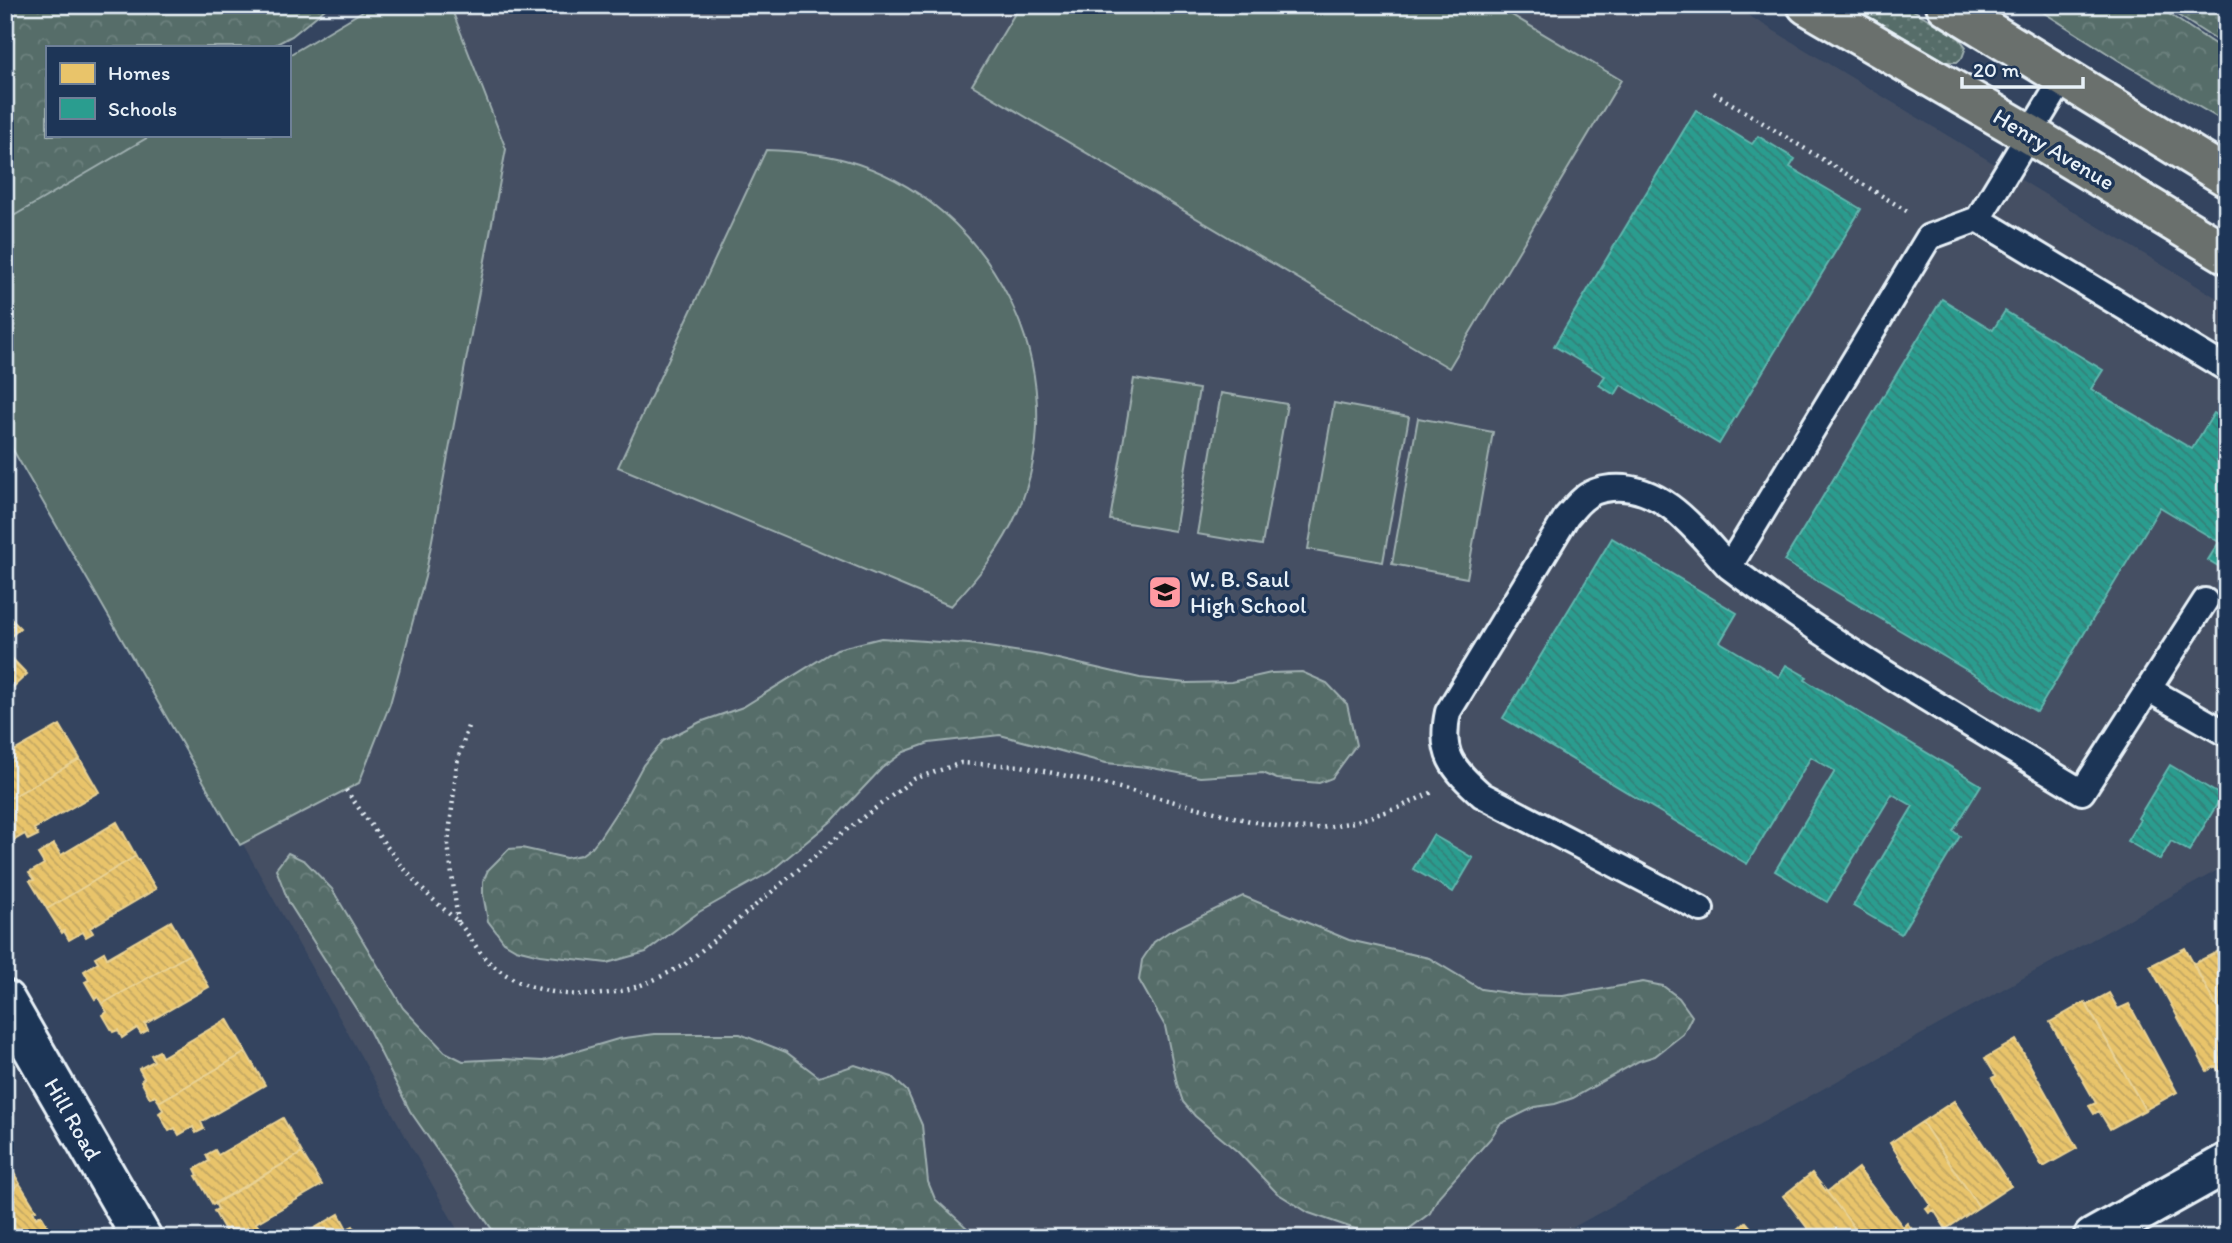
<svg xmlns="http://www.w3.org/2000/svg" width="2232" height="1243" font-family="Itim,sans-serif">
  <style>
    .built { fill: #444f64 }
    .grass { fill: url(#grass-dots); stroke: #9fafb0; stroke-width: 2 }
    .forest { fill: url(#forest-crowns); stroke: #9fafb0; stroke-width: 2 }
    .garden { fill: #566d69; stroke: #9fafb0; stroke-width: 2 }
    .homes { fill: url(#homes-back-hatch); stroke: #e9d295; stroke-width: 2 }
    .schools { fill: url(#schools-back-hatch); stroke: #63b6ae; stroke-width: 2 }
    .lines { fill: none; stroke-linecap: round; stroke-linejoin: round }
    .service-casing { stroke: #e8f1f8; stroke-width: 30 }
    .minor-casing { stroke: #e8f1f8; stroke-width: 44 }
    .primary-casing { stroke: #e8f1f8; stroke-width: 44 }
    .path { stroke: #e8f1f8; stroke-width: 4.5; stroke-dasharray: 2 5; stroke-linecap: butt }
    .service { stroke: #1d3557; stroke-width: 24 }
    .minor { stroke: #1d3557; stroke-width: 38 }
    .primary { stroke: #6b706d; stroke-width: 38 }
    .labels { text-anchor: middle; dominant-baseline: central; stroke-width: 7; stroke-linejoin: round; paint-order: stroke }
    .street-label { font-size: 23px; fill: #e8f1f8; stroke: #1d3557 }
    .poi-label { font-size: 23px; fill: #e8f1f8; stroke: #1d3557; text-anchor: start }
  </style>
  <defs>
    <pattern id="grass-dots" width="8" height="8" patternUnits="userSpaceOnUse" patternTransform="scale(1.75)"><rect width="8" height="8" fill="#566d69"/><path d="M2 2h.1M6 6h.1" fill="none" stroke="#6e827f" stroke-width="1.8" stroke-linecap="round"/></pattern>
    <pattern id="forest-crowns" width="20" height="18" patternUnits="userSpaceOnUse" patternTransform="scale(1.75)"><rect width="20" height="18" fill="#566d69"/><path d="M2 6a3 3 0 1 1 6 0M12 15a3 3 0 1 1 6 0" fill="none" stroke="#6e827f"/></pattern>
    <pattern id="homes-back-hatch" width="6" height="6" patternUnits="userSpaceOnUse" patternTransform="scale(1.75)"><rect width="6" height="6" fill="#e9c46a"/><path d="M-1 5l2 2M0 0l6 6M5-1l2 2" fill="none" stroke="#c0a562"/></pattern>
    <pattern id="schools-back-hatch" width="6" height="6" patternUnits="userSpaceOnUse" patternTransform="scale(1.75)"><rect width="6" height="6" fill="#2a9d8f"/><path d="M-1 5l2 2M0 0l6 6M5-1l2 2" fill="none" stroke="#347f77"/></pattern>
  </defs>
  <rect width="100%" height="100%" fill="#34445f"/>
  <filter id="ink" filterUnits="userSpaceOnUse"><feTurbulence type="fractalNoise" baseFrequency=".0143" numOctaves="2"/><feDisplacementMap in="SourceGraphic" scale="14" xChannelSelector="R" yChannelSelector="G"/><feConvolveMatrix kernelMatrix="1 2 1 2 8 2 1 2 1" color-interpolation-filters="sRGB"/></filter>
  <g filter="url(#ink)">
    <path class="built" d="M 384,5 L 1731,5 L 2227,304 L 2227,865 L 1554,1238 L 462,1238 L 200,767 L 5,226 L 289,135 Z"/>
    <path class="grass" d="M 1849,5 L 1905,5 L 1959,38 L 1966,47 L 1962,58 L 1957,62 L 1947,62 Z
      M 2162,5 L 2227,5 L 2227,47 Z"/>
    <path class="forest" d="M 5,5 L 330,5 L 292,36 L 271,47 L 47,47 L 47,135 L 173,135 L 5,233 Z
      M 2032,5 L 2155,5 L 2227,52 L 2227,123 L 2118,60 Z
      M 881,638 L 969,644 L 1041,655 L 1140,678 L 1187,683 L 1231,682 L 1271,673 L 1302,672 L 1327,683 L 1347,704 L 1356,745 L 1332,778 L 1319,783 L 1277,779 L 1263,773 L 1200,777 L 1147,767 L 1106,763 L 1000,735 L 929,743 L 904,752 L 882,768 L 834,819 L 770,872 L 699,912 L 646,952 L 607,963 L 540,955 L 516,949 L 504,942 L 488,921 L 483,894 L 483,881 L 488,870 L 509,849 L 522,848 L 566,858 L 581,855 L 592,847 L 600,837 L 623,802 L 643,765 L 663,741 L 700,722 L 743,707 L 837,649 Z
      M 288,853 L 305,861 L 332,889 L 403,1008 L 445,1052 L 463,1061 L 502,1059 L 543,1061 L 618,1039 L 655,1034 L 740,1034 L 786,1052 L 819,1077 L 855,1065 L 892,1077 L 907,1091 L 922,1125 L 928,1182 L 935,1199 L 978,1238 L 498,1238 L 410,1111 L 367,1026 L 289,903 L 276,869 Z
      M 1243,896 L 1349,940 L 1429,958 L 1481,989 L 1521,995 L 1563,996 L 1643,982 L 1663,986 L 1679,998 L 1692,1016 L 1683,1034 L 1655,1056 L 1639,1061 L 1573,1098 L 1555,1104 L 1535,1107 L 1500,1124 L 1490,1139 L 1439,1196 L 1430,1213 L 1401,1235 L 1381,1238 L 1309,1213 L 1277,1193 L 1238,1152 L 1195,1116 L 1183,1102 L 1177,1084 L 1165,1026 L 1139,980 L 1142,960 L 1154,942 L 1170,931 Z"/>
    <path class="garden" d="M 373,5 L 450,5 L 506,149 L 425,577 L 390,704 L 359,783 L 240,845 L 5,436 L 5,221 L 152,135 L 289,135 L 289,55 Z
      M 1020,5 L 1495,5 L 1621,80 L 1449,368 L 972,85 Z
      M 766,150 C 793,151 819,153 845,160 C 991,200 1078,370 1018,511 C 1002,548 978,577 951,606 L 618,467 Z
      M 1134,379 L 1199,389 L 1175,531 L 1110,520 Z
      M 1221,393 L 1287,404 L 1262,545 L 1197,534 Z
      M 1334,403 L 1409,417 L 1383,562 L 1308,549 Z
      M 1418,418 L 1493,432 L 1467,578 L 1392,564 Z"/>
    <path class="homes" d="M 5,613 L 20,628 L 5,642 Z
      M 5,651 L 27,674 L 5,695 Z
      M 60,725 L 80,759 L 5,801 L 5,756 Z
      M 80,759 L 99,792 L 34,829 L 38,835 L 28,840 L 25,834 L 11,842 L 9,837 L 6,839 L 5,801 Z
      M 117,822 L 136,856 L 47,909 L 30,881 L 34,880 L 29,873 L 44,864 L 38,854 L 54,844 L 61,855 Z
      M 136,856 L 156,889 L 90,928 L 93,933 L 86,937 L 83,932 L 69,940 L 64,931 L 62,933 L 47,909 Z
      M 171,921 L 190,954 L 102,1004 L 98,997 L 95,999 L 85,982 L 89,980 L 84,971 L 98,962 L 95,957 L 104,952 L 107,958 Z
      M 2227,947 L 2227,1026 L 2193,964 Z
      M 2185,948 L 2227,1026 L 2227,1066 L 2218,1071 L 2216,1066 L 2207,1071 L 2150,966 Z
      M 190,954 L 209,987 L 145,1024 L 148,1030 L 141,1034 L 137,1028 L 122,1038 L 118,1030 L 113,1032 L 103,1015 L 107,1012 L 102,1004 Z
      M 2109,993 L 2118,1009 L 2129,1004 L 2177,1092 L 2145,1110 L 2087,1005 Z
      M 2085,1002 L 2145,1110 L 2110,1129 L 2099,1111 L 2094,1114 L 2089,1106 L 2096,1103 L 2050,1022 Z
      M 227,1019 L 246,1052 L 159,1102 L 155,1096 L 150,1098 L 141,1081 L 144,1078 L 139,1069 L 154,1061 L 151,1055 L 159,1051 L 162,1057 Z
      M 2016,1040 L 2077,1148 L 2045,1166 L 2042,1166 L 1992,1078 L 1996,1076 L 1985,1058 Z
      M 246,1052 L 265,1085 L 201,1122 L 204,1129 L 196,1133 L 193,1127 L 179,1135 L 175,1128 L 169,1131 L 159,1113 L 163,1110 L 159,1102 Z
      M 1954,1101 L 2011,1186 L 1979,1207 L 1922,1122 Z
      M 283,1118 L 302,1153 L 213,1205 L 196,1176 L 198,1175 L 195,1169 L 209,1161 L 206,1155 L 215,1150 L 218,1155 Z
      M 1922,1122 L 1979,1207 L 1946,1229 L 1934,1210 L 1929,1213 L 1926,1209 L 1931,1205 L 1890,1143 Z
      M 302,1153 L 322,1185 L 256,1223 L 260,1229 L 252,1233 L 248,1227 L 233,1236 L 228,1228 L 225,1230 L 214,1211 L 218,1209 L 215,1203 Z
      M 5,1165 L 8,1170 L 11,1168 L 20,1184 L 5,1193 Z
      M 1858,1168 L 1903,1227 L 1907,1223 L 1911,1228 L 1906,1231 L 1911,1238 L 1862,1238 L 1827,1192 Z
      M 1812,1173 L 1827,1192 L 1862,1238 L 1815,1238 L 1783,1196 Z
      M 20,1184 L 36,1210 L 33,1211 L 36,1218 L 41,1215 L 48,1227 L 30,1238 L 5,1238 L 5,1193 Z
      M 339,1214 L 347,1229 L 353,1226 L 360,1238 L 298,1238 Z
      M 1746,1222 L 1760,1238 L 1728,1238 Z"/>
    <path class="schools" d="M 1696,110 L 1752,144 L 1758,136 L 1795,159 L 1790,167 L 1861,209 L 1719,444 L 1621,385 L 1615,395 L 1599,385 L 1605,376 L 1554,346 Z
      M 1942,299 L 1993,330 L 2005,311 L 2103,370 L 2091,389 L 2192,449 L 2214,413 L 2227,420 L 2227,566 L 2225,570 L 2208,560 L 2219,542 L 2160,507 L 2037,712 L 1784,561 Z
      M 1612,538 L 1737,613 L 1720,642 L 1779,677 L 1786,665 L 1807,677 L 1805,680 L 1981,785 L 1953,831 L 1960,836 L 1901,934 L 1853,906 L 1913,806 L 1892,794 L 1827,902 L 1775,871 L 1835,771 L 1811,757 L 1747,864 L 1503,718 Z
      M 2170,765 L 2222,796 L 2189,851 L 2171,841 L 2160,860 L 2127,841 L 2140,820 L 2138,818 Z
      M 1433,835 L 1473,858 L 1453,892 L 1413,869 Z"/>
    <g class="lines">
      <g class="service-casing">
        <path id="service" d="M 2064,77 L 1978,219 L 2227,369
          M 1729,567 C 1841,651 1962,719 2082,792 L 2205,601
          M 2148,689 L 2227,734
          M 1701,909 L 1482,795 C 1452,768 1439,754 1448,712 L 1567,516 C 1572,511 1576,505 1582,500 C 1589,493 1601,489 1611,488 C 1663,483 1698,533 1729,567 L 1929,237 L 1978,219"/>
      </g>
      <g class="minor-casing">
        <path id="minor" d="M 5,1000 L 142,1238
          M 2093,1238 L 2227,1163"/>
      </g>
      <g class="primary-casing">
        <path id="primary" d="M 1807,5 L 2029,134 L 2227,254
          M 1946,5 L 2227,177"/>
      </g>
      <path class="path" d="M 1714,93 L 1910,213
        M 346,790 C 370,824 393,857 421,888 C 432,899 444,909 456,920 C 469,933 476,950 489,962 C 524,994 580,1001 625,990 C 646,985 666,974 684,965 L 841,834 L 914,779 L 961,763 L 1021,766 L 1112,786 L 1254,822 L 1293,829 L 1321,828 L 1354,822 L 1398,808 L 1435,791
        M 458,922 L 448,844 L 457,763 L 469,723"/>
      <use href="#service" class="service"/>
      <use href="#minor" class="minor"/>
      <use href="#primary" class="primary"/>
    </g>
  </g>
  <defs>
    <g id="school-square" transform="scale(1.75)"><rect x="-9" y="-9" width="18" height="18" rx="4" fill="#ff9aa2" stroke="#1d3557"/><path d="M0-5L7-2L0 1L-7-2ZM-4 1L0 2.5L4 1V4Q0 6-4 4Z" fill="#111"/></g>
  </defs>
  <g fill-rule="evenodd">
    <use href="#school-square" x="1165" y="592"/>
  </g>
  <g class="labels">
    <g class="street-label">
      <text transform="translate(2054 149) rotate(31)">Henry Avenue</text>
      <text transform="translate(73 1119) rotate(60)">Hill Road</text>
    </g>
    <g class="poi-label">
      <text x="1190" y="579">W. B. Saul<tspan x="1190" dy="26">High School</tspan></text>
    </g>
  </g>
  <rect width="2232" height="1243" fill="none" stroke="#1d3557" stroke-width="28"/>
  <rect x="14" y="14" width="2204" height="1215" fill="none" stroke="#e8f1f8" stroke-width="2.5" filter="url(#ink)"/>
  <rect x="46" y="46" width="245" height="91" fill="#1d3557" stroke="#6e8097" stroke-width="2"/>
  <rect x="60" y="63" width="35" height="21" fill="#e9c46a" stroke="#6e8097" stroke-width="2"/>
  <text x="108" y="80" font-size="21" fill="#e8f1f8">Homes</text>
  <rect x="60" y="98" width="35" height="21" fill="#2a9d8f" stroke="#6e8097" stroke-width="2"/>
  <text x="108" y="116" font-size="21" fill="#e8f1f8">Schools</text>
  <path d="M1962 77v10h121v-10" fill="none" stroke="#e8f1f8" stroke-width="3.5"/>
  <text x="1973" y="77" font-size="21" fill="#e8f1f8" stroke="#1d3557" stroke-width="5" paint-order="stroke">20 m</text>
</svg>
